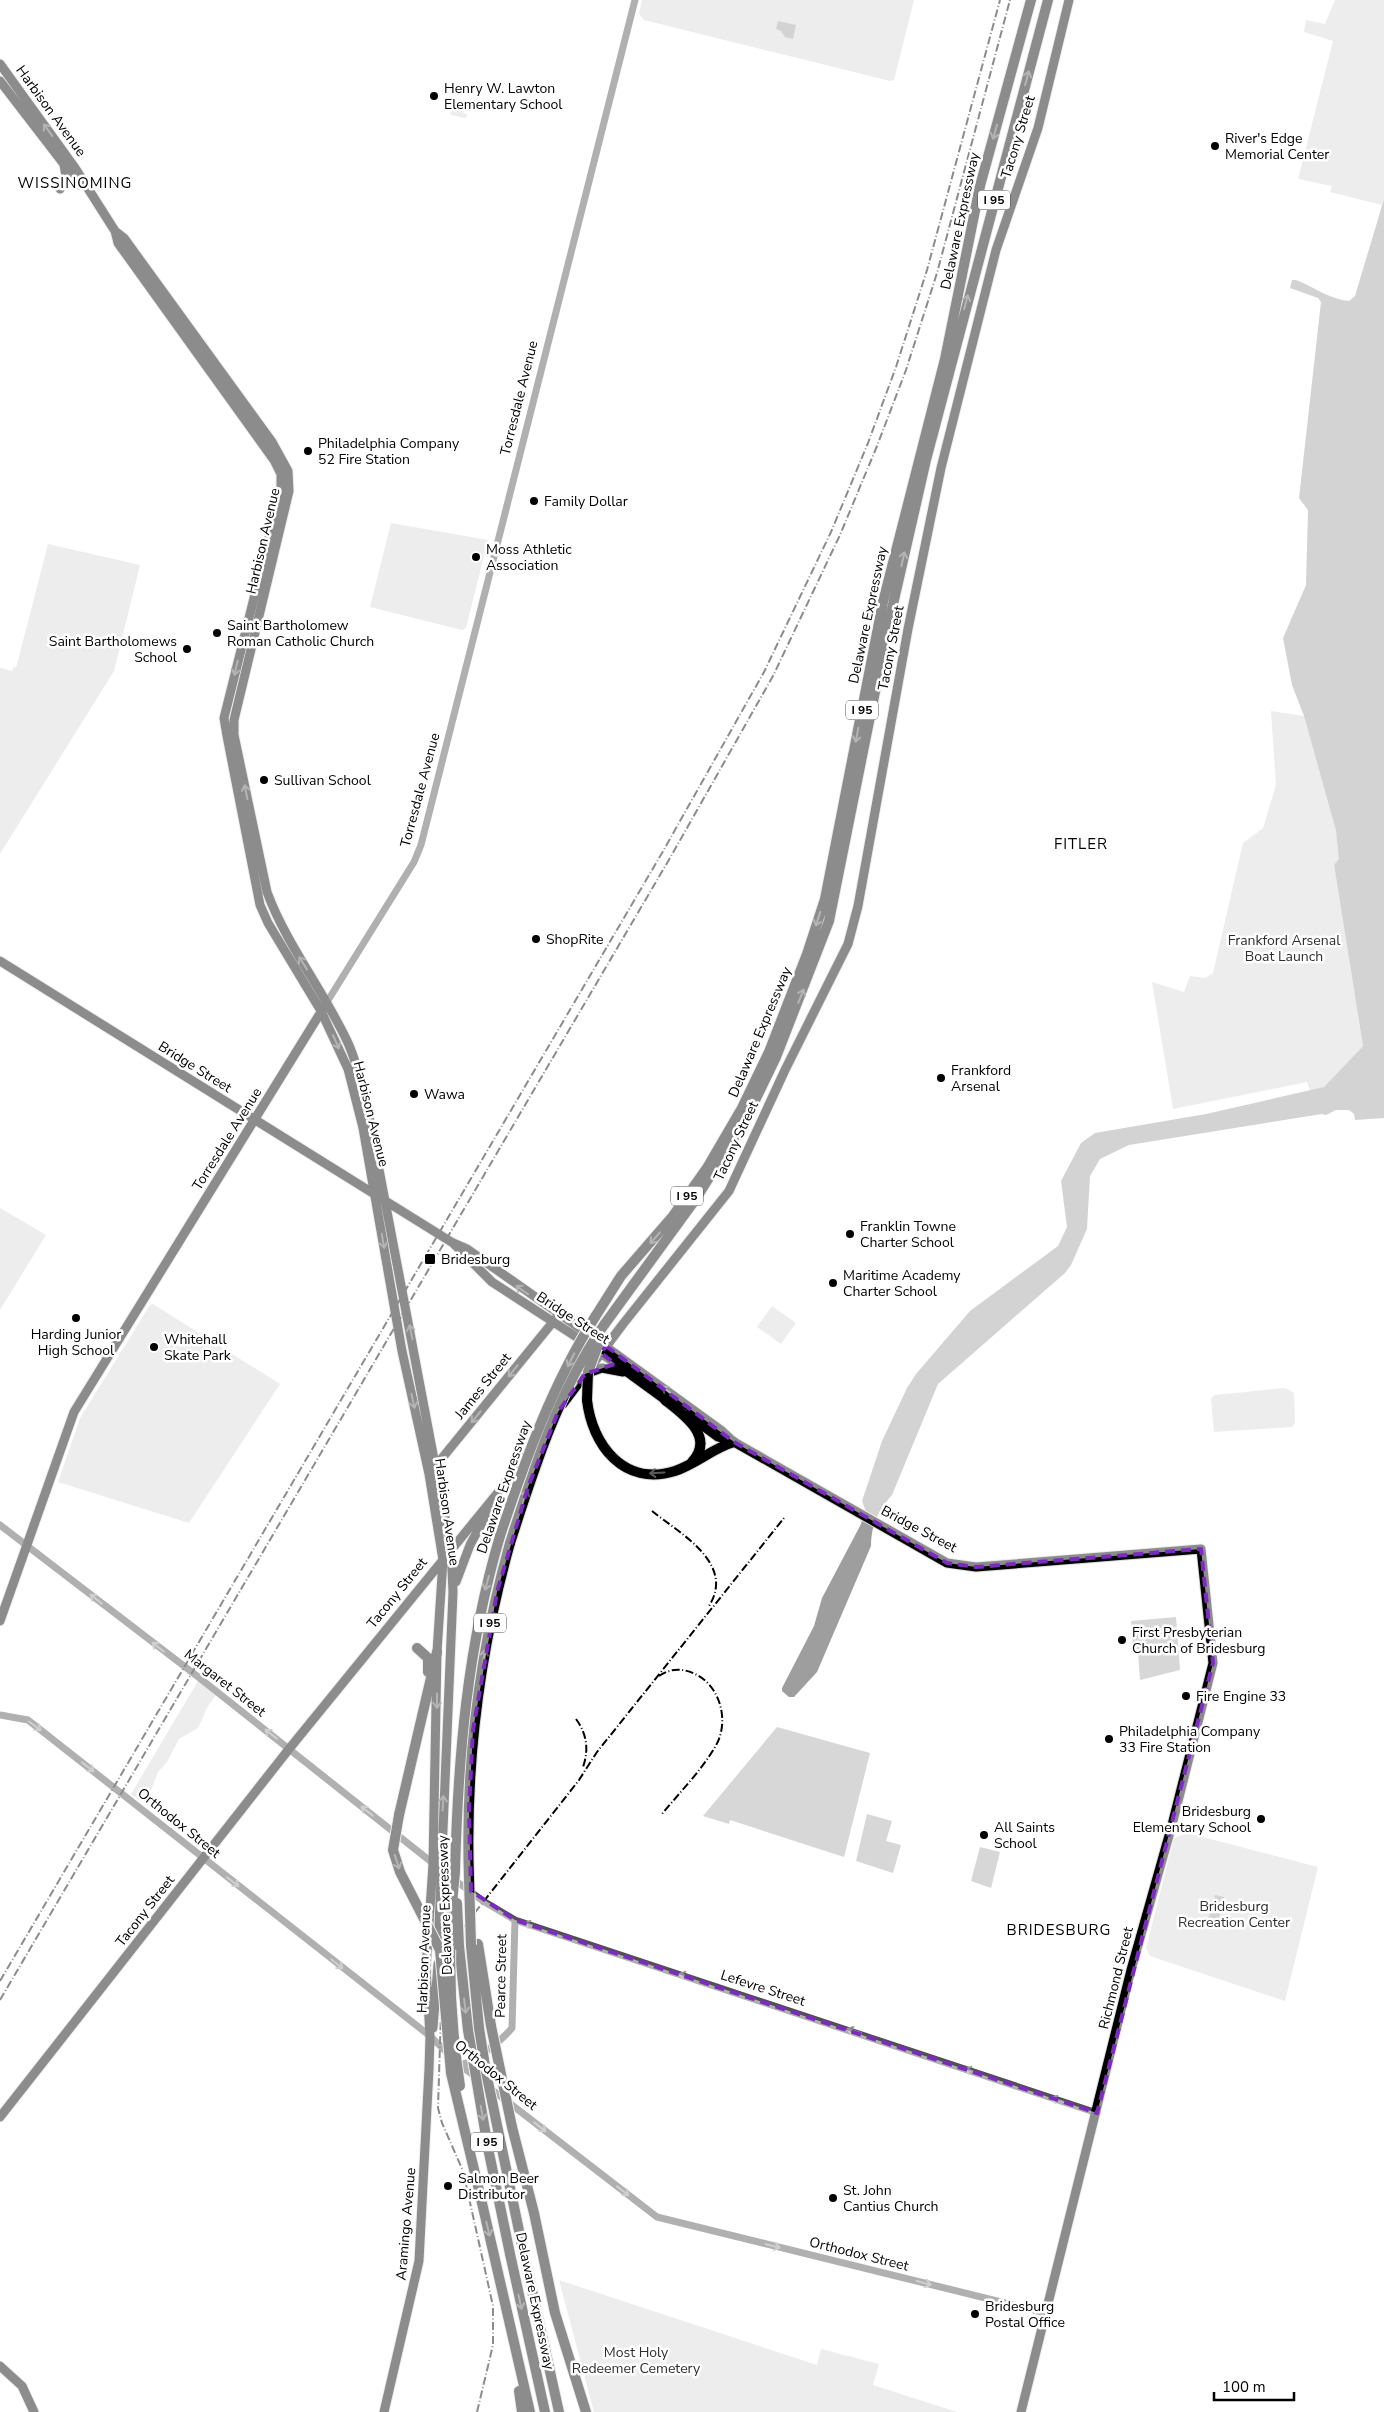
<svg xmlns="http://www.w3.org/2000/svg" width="1384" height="2412" font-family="'Nunito Sans',sans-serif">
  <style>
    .green { fill: #d7d7d7 }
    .water { fill: #9e9e9e }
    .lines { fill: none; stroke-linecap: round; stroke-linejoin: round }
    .major-casing { stroke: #dbdbdb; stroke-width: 11 }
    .highway-casing { stroke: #dbdbdb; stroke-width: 12 }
    .minor { stroke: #505050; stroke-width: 7 }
    .major { stroke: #000; stroke-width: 9 }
    .highway { stroke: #000; stroke-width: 10 }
    .rail { stroke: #000; stroke-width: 2; stroke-dasharray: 8 2.5 1 2.5; stroke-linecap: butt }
    .highway-bridge-casing { stroke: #dbdbdb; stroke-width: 12; stroke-linecap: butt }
    .highway-bridge { stroke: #000; stroke-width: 10 }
    .oneway { stroke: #595959 }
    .oneway2 { stroke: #969696 }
    .marked { fill: none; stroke: #7b2cbf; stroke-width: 4; stroke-dasharray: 10 6; stroke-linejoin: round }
    .poi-dot { fill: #000; stroke: #fff; stroke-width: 2 }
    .labels { text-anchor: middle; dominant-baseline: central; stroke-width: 5; stroke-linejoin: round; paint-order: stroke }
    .shield { fill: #fff; stroke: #4c4c4c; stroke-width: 1 }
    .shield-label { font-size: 12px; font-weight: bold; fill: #000 }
    .poi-label { font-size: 14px; fill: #000; stroke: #fff; text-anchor: start }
    .street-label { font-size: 14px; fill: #000; stroke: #fff }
    .park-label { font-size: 14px; fill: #2e2e2e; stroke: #fff }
    .neighbourhood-label { font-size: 15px; letter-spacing: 1px; fill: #000; stroke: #fff }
  </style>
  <rect width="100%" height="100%" fill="#fff"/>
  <path class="green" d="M 642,0 L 914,0 L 894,80 L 890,81 L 644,20 L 639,14 Z
    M 1335,0 L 1384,0 L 1384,199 L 1382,205 L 1330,192 L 1332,186 L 1298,179 L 1333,41 L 1304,32 L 1306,20 L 1325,24 Z
    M 453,104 L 464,107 L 463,113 L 467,114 L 466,118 L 450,115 Z
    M 391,523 L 488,540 L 466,628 L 462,630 L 370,607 Z
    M 48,544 L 140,565 L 114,671 L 0,854 L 0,668 L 12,671 L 14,666 L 16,668 Z
    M 1271,711 L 1304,716 L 1336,831 L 1340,859 L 1334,865 L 1363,1046 L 1324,1087 L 1310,1091 L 1307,1082 L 1173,1109 L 1152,982 L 1184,992 L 1190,976 L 1205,978 L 1213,973 L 1243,843 L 1263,828 L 1276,785 Z
    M 0,1208 L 46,1235 L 0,1310 Z
    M 153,1304 L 280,1384 L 189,1523 L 58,1482 L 80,1418 L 150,1305 Z
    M 772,1306 L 796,1323 L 781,1344 L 757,1327 Z
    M 1283,1388 L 1290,1390 L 1294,1393 L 1295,1423 L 1292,1427 L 1214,1432 L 1211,1398 L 1215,1395 Z
    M 1176,1617 L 1180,1670 L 1140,1680 L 1138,1652 L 1133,1652 L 1131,1621 Z
    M 198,1681 L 216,1695 L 208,1706 L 198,1728 L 179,1739 L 167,1762 L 158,1772 L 150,1793 L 141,1802 L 131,1794 Z
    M 777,1727 L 870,1753 L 844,1857 L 730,1820 L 729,1824 L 703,1816 Z
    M 867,1814 L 892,1821 L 886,1841 L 901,1845 L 893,1873 L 856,1861 Z
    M 1187,1833 L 1318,1867 L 1285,2001 L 1150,1956 L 1146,1948 L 1174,1838 Z
    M 980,1847 L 1000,1852 L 991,1888 L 971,1881 Z
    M 559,2280 L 817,2365 L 821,2349 L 879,2364 L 873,2385 L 957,2412 L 594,2412 Z"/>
  <path class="water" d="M 778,21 L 796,25 L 793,39 L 785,37 L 781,31 L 776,29 Z
    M 1384,199 L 1384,1118 L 1355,1120 L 1354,1114 L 1349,1110 L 1336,1110 L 1326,1115 L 1322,1114 L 1129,1145 L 1100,1159 L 1090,1176 L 1087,1229 L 1071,1265 L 1065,1273 L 938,1384 L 892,1495 C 878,1511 871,1525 871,1546 L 817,1672 L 794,1697 L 789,1697 L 782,1691 L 782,1688 L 814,1626 L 822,1598 L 861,1524 L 865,1509 L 862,1501 L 882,1441 L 907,1388 L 916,1374 L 970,1311 L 1058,1246 L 1067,1227 L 1061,1181 L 1081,1143 L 1095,1133 L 1206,1114 L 1324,1087 L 1363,1046 L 1334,865 L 1339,859 L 1336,831 L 1304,716 L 1292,685 L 1283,638 L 1306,585 L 1308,510 L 1299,498 L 1321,302 L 1318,298 L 1290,288 L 1292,280 L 1296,280 C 1315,287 1328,299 1349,301 L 1355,296 Z
    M 1215,1895 L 1224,1897 L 1218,1922 L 1208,1919 Z"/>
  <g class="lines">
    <g class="major-casing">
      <path id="major" d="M 0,64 L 75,168 L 115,231 L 118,243 L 274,460 L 281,474 L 281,490 L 224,718 L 227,736 L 260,905 L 268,923 L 321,1011 L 348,1069 L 363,1128 L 402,1351 L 429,1474 L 443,1560 L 437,1652 L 433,1864 L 426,1968 L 430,2036 L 429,2069 L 419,2261 L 384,2412
        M 0,81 L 80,185
        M 60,189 L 66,176 L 64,165
        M 115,231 L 124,238 L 272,442 L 288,471 L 289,491 L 234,720 L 234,735 L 267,892 C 287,946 324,991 348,1043 C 357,1063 362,1085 367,1106 L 451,1549 L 453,1592 L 438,1949
        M 0,961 L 453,1243 L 467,1249 L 591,1336
        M 453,1243 L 492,1282 L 601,1353 L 671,1404
        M 602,1344 L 722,1431 L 734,1442
        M 588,1373 L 602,1368 L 623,1372
        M 563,1404 L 623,1324 L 729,1191 L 785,1070 L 848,944 L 858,906 L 908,629 L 941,468 L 996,250 L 1038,128 L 1069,0
        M 688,1415 L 718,1437 L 734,1442 L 947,1563 L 976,1567 L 1201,1549 L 1213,1663 L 1172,1825 L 1131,1970 L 1021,2412
        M 434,1468 L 557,1317
        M 456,1582 L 470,1545 L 490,1508
        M 0,1621 L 74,1412 L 324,1007
        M 433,2028 L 438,1964
        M 0,2117 L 289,1749 L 500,1490 L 527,1453
        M 0,2366 L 22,2386 L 34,2412"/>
    </g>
    <g class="highway-casing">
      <path id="highway" d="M 595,1317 L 621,1276 L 673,1216 L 707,1168 L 742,1108 L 769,1052 L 807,954 L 825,899 L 883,602 L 945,359 L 980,186 L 1031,0
        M 604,1325 L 695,1200 L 748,1115 L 776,1057 L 829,921 L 889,622 L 926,460 L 1048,0
        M 587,1400 C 592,1445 624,1487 675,1471 C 696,1464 713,1448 734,1442
        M 665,1400 C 683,1414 716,1437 692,1462
        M 417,1648 L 428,1658 L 428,1672
        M 399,1815 L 437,1652
        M 455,1872 C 458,1756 467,1648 500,1536
        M 469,1879 C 465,1765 479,1653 510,1543
        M 478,1944 L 491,2026
        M 471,1945 L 479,2028
        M 459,1946 L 468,2030
        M 482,2203 L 530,2412
        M 534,2213 L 555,2313 L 586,2412
        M 523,2250 L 559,2412
        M 510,2254 L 545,2412
        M 519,2391 L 522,2412"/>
    </g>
    <path class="minor" d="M 327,1002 L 414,862 L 421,845 L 635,0
      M 0,1525 L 197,1676 L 444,1872 L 483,1901 L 515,1920 L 1097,2113
      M 0,1715 L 28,1720 L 430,2036 L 460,2065 L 657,2217 L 1046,2313
      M 460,2065 C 475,2062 502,2040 512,2028 L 515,1920"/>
    <use href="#major" class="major"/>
    <use href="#highway" class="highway"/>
    <path class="rail" d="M 652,1511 C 679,1533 736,1563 709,1606
      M 659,1676 C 670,1668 683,1668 695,1674 C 721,1686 730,1723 715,1747 C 701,1771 680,1792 662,1814
      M 576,1719 C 587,1734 589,1750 583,1767
      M 0,1981 L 662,853 L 764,672 L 831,532 L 868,443 L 896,367 L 927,270 L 1000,0
      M 0,2000 L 670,858 L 773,676 L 840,535 L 877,446 L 906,370 L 937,273 L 1010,0
      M 477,2412 L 493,2345 L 493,2306 L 463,2171 L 442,2123 L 438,2108 L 442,1980 L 448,1958 L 458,1935 L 473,1915 L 579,1780 L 597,1752 L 784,1518"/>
    <g class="highway-bridge-casing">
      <path id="highway-bridge" d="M 587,1400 L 588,1372 L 598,1345
        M 500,1536 C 525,1460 552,1385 595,1317
        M 510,1543 C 534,1468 559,1390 604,1325
        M 399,1815 L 393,1850 L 400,1872 L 440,1950 L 451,2073 L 482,2203
        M 455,1872 C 447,1944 449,2015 460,2086
        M 469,1879 L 471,1945
        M 457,1903 L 459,1946
        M 491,2026 L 512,2127 L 534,2213
        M 479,2028 L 486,2072 L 523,2250
        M 468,2030 L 488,2148 L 510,2254"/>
    </g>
    <use href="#highway-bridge" class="highway-bridge"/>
  </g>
  <defs><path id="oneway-shaft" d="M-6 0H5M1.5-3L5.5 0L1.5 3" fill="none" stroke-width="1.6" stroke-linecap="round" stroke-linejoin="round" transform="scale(1.25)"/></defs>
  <g class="oneway">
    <use href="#oneway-shaft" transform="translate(1027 78) rotate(-75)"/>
    <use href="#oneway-shaft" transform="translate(48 130) rotate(-126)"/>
    <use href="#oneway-shaft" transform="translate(995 132) rotate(106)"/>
    <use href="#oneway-shaft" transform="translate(966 302) rotate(-75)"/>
    <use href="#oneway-shaft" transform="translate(903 559) rotate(-77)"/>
    <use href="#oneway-shaft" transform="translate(236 668) rotate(103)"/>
    <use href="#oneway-shaft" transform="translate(857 735) rotate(101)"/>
    <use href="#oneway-shaft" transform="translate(246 792) rotate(-101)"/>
    <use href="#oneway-shaft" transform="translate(818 919) rotate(108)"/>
    <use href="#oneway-shaft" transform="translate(303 963) rotate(-122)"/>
    <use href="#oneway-shaft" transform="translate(801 996) rotate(-68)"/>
    <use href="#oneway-shaft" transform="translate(336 1042) rotate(66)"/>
    <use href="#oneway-shaft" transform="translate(655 1238) rotate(131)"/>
    <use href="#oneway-shaft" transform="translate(383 1241) rotate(80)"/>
    <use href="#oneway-shaft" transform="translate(522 1290) rotate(-145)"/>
    <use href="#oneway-shaft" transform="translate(411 1332) rotate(-101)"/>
    <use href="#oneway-shaft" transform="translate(571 1360) rotate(117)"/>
    <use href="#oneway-shaft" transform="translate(513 1371) rotate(128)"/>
    <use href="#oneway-shaft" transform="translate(668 1391) rotate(-144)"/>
    <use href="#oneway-shaft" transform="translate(413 1401) rotate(78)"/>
    <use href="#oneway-shaft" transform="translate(476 1417) rotate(129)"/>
    <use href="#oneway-shaft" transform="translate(657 1473) rotate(177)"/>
    <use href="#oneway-shaft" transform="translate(525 1497) rotate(-72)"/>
    <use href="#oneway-shaft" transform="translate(487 1583) rotate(105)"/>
    <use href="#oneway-shaft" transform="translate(484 1657) rotate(-81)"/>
    <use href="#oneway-shaft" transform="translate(437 1701) rotate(90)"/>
    <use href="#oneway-shaft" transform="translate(443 1803) rotate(-87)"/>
    <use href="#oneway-shaft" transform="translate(397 1862) rotate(72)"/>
    <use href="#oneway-shaft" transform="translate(465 2006) rotate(83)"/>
    <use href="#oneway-shaft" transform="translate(482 2113) rotate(80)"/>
    <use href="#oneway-shaft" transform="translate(488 2229) rotate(77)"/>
    <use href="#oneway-shaft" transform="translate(520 2302) rotate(78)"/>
  </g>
  <g class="oneway2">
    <use href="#oneway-shaft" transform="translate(96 1599) rotate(-142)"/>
    <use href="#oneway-shaft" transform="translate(158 1647) rotate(-142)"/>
    <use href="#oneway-shaft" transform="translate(35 1726) rotate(37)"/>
    <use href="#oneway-shaft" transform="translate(271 1734) rotate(-142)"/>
    <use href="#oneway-shaft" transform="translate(88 1767) rotate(38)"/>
    <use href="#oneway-shaft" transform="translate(367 1811) rotate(-142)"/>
    <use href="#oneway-shaft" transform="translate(233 1882) rotate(38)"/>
    <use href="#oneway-shaft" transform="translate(531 1925) rotate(-162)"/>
    <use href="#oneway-shaft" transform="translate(337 1964) rotate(39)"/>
    <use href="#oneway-shaft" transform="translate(686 1976) rotate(-163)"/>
    <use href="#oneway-shaft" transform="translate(854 2031) rotate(-162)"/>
    <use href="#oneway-shaft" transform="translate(972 2071) rotate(-161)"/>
    <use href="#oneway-shaft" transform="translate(1058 2100) rotate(-162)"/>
    <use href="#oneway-shaft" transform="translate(540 2127) rotate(38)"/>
    <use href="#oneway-shaft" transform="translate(623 2191) rotate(38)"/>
    <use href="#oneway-shaft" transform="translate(773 2246) rotate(14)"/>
    <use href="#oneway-shaft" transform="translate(924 2283) rotate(15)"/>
  </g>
  <path d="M0 0H1384V2412H0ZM 606,1346 L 734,1442 L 947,1563 L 976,1567 L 1201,1549 L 1213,1663 L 1097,2113 L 515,1920 L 471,1891 L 469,1809 L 473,1730 L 497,1592 L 528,1487 L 558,1412 L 585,1374 L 615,1364 L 601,1353 Z" fill="#fff" fill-opacity=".55" fill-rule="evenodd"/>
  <path class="marked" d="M 606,1346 L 734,1442 L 947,1563 L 976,1567 L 1201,1549 L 1213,1663 L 1097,2113 L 515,1920 L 471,1891 L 469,1809 L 473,1730 L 497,1592 L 528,1487 L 558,1412 L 585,1374 L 615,1364 L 601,1353 Z"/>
  <g class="poi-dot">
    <circle cx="434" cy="96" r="5"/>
    <circle cx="1215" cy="146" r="5"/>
    <circle cx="308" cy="451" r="5"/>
    <circle cx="534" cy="501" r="5"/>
    <circle cx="476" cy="557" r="5"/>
    <circle cx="217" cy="633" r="5"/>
    <circle cx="187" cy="649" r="5"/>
    <circle cx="264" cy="780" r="5"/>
    <circle cx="536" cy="939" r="5"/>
    <circle cx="941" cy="1078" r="5"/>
    <circle cx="414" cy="1094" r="5"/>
    <circle cx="850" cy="1234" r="5"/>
    <rect x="424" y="1253" width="12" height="12" rx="2.5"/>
    <circle cx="833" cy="1283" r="5"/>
    <circle cx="76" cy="1318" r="5"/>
    <circle cx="154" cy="1347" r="5"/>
    <circle cx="1122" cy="1640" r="5"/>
    <circle cx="1186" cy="1696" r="5"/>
    <circle cx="1109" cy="1739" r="5"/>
    <circle cx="1261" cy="1819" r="5"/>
    <circle cx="984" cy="1835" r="5"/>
    <circle cx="448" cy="2186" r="5"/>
    <circle cx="833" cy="2198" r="5"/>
    <circle cx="975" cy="2314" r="5"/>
  </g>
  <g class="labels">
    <g class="shield">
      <rect x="978" y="190.5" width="32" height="19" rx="4"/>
      <rect x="846" y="700.5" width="32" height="19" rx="4"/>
      <rect x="671" y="1186.5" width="32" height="19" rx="4"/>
      <rect x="474" y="1613.5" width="32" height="19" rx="4"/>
      <rect x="471" y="2132.5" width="32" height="19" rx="4"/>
    </g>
    <g class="shield-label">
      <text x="994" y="200">I 95</text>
      <text x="862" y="710">I 95</text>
      <text x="687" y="1196">I 95</text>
      <text x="490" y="1623">I 95</text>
      <text x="487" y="2142">I 95</text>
    </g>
    <g class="poi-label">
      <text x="444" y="88">Henry W. Lawton<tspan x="444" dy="16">Elementary School</tspan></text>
      <text x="1225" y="138">River's Edge<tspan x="1225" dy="16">Memorial Center</tspan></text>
      <text x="318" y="443">Philadelphia Company<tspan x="318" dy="16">52 Fire Station</tspan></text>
      <text x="544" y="501">Family Dollar</text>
      <text x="486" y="549">Moss Athletic<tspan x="486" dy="16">Association</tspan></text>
      <text x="227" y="625">Saint Bartholomew<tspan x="227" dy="16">Roman Catholic Church</tspan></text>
      <text x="177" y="641" text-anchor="end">Saint Bartholomews<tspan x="177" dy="16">School</tspan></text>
      <text x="274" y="780">Sullivan School</text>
      <text x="546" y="939">ShopRite</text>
      <text x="951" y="1070">Frankford<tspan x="951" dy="16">Arsenal</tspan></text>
      <text x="424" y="1094">Wawa</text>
      <text x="860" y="1226">Franklin Towne<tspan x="860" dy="16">Charter School</tspan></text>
      <text x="441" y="1259">Bridesburg</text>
      <text x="843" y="1275">Maritime Academy<tspan x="843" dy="16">Charter School</tspan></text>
      <text x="76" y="1334" text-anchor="middle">Harding Junior<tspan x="76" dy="16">High School</tspan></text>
      <text x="164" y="1339">Whitehall<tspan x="164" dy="16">Skate Park</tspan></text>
      <text x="1132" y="1632">First Presbyterian<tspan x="1132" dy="16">Church of Bridesburg</tspan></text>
      <text x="1196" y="1696">Fire Engine 33</text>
      <text x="1119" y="1731">Philadelphia Company<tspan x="1119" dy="16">33 Fire Station</tspan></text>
      <text x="1251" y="1811" text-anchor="end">Bridesburg<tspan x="1251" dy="16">Elementary School</tspan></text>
      <text x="994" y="1827">All Saints<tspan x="994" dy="16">School</tspan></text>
      <text x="458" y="2178">Salmon Beer<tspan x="458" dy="16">Distributor</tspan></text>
      <text x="843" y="2190">St. John<tspan x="843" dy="16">Cantius Church</tspan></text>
      <text x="985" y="2306">Bridesburg<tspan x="985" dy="16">Postal Office</tspan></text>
    </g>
    <g class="street-label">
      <text transform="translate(51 111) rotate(54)">Harbison Avenue</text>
      <text transform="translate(1018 137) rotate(-73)">Tacony Street</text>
      <text transform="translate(960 221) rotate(-78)">Delaware Expressway</text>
      <text transform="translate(519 398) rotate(-76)">Torresdale Avenue</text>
      <text transform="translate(263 541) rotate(-77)">Harbison Avenue</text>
      <text transform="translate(868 615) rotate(-78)">Delaware Expressway</text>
      <text transform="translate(891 648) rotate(-79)">Tacony Street</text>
      <text transform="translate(420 790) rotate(-75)">Torresdale Avenue</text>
      <text transform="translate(760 1032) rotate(-67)">Delaware Expressway</text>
      <text transform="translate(195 1067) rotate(32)">Bridge Street</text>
      <text transform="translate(371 1114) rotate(76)">Harbison Avenue</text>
      <text transform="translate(227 1139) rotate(-58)">Torresdale Avenue</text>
      <text transform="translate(736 1141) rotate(-65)">Tacony Street</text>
      <text transform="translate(573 1318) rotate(33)">Bridge Street</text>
      <text transform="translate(483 1386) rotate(-51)">James Street</text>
      <text transform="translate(504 1487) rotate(-71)">Delaware Expressway</text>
      <text transform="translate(447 1512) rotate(82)">Harbison Avenue</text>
      <text transform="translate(919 1529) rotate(28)">Bridge Street</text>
      <text transform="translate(397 1593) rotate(-51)">Tacony Street</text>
      <text transform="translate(225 1683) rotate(38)">Margaret Street</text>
      <text transform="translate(179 1823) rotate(39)">Orthodox Street</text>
      <text transform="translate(445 1905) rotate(-92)">Delaware Expressway</text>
      <text transform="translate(145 1911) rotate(-52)">Tacony Street</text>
      <text transform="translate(424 1959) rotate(-88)">Harbison Avenue</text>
      <text transform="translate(501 1976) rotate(-89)">Pearce Street</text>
      <text transform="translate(1116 1978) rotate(-76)">Richmond Street</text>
      <text transform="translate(763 1988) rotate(18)">Lefevre Street</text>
      <text transform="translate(496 2075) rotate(39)">Orthodox Street</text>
      <text transform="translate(406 2224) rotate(-85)">Aramingo Avenue</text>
      <text transform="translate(859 2254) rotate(14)">Orthodox Street</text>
      <text transform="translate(535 2301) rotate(78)">Delaware Expressway</text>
    </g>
    <g class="park-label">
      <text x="1284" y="940">Frankford Arsenal<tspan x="1284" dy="16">Boat Launch</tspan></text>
      <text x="1234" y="1906">Bridesburg<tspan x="1234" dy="16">Recreation Center</tspan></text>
      <text x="636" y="2352">Most Holy<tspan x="636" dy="16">Redeemer Cemetery</tspan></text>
    </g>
    <g class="neighbourhood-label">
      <text x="75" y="183">WISSINOMING</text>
      <text x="1081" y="844">FITLER</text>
      <text x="1059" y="1930">BRIDESBURG</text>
    </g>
  </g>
  <path d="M1214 2392v8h80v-8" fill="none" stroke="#000000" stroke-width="2.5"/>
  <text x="1222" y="2392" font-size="15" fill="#000000" stroke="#ffffff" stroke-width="4" paint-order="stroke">100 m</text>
</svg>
